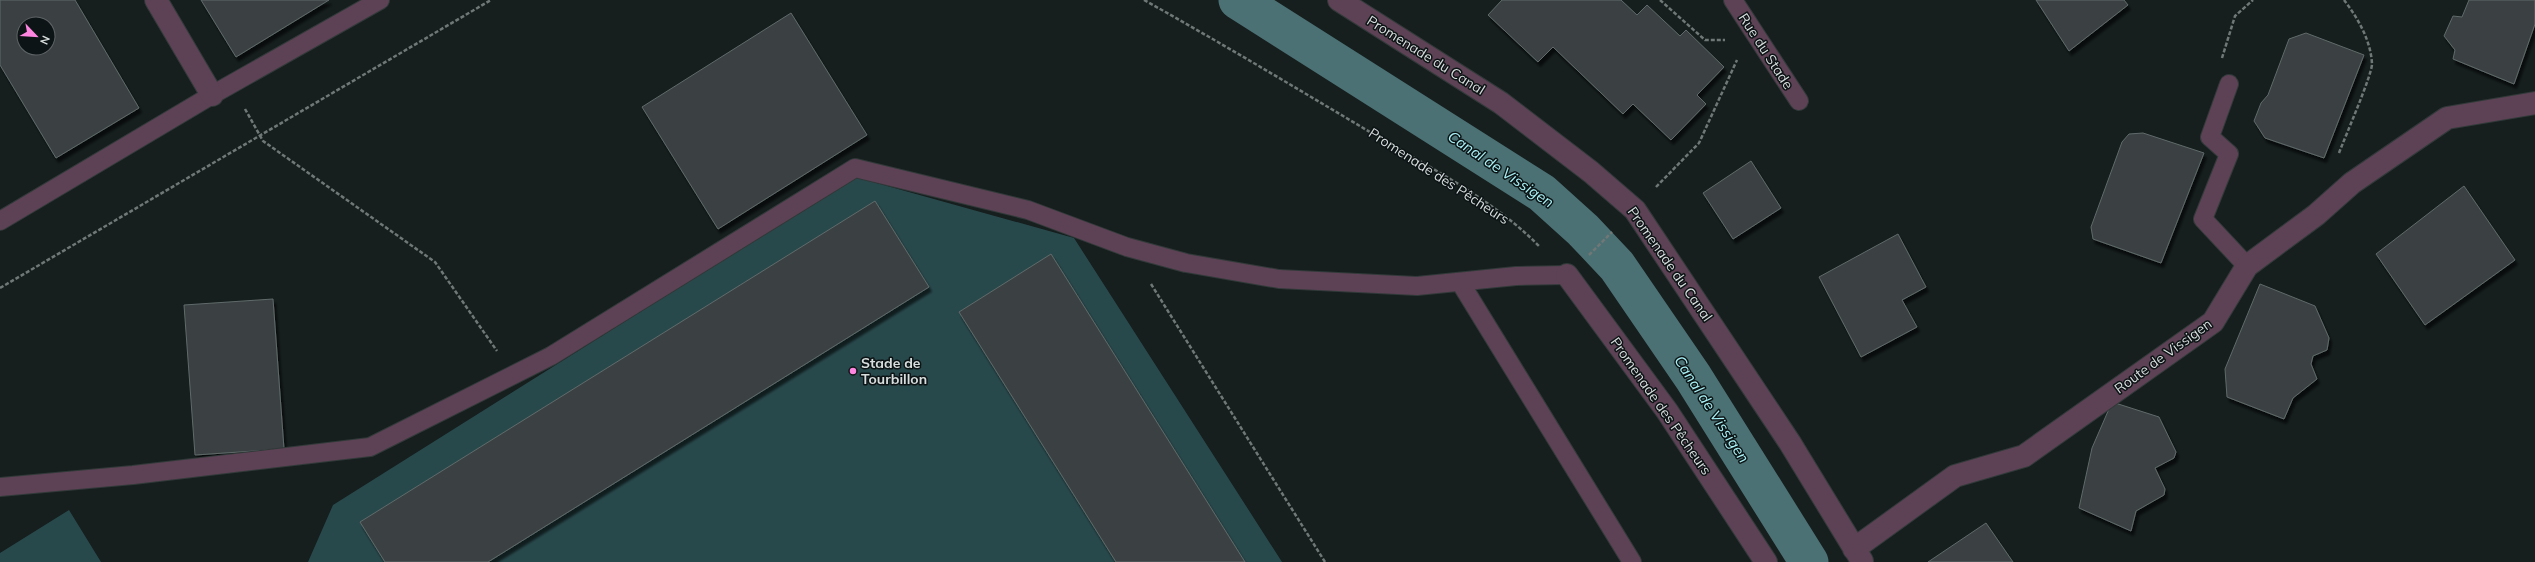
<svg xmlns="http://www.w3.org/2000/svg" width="2535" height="562" font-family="Mulish,sans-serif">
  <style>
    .green { fill: #28494c }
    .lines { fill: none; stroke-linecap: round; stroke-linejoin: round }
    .canal { stroke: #4b7174; stroke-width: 39 }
    .building { fill: #3a4142; stroke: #616a6a; fill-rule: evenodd; filter: url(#shadow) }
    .service-casing { stroke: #313939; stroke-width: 20 }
    .minor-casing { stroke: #313939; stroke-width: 24 }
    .path { stroke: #707777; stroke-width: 2.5; stroke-dasharray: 4 2; stroke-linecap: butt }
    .service { stroke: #5c4254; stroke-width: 18 }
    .minor { stroke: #5c4254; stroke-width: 22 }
    .poi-dot { fill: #fe86e1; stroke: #0d1415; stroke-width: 1.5 }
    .labels { text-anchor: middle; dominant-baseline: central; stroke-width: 3; stroke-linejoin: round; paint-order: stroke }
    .street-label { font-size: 14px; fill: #d8dddd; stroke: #0d1415 }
    .poi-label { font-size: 14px; font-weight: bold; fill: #d8dddd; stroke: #0d1415; text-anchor: start }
    .water-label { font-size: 15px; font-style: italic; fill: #a9f3f8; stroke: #0d1415 }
  </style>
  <defs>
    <filter id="shadow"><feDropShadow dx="2.5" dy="4.5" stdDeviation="1" flood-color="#0009"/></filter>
  </defs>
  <rect width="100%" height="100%" fill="#161e1e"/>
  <path class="green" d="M 855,177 L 1074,238 L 1282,562 L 308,562 L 333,505 Z
    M 69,510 L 101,562 L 0,562 L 0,553 Z"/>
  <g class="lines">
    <path class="canal" d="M 1238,0 L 1542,193 L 1583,230 L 1617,266 L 1693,377 L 1809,562"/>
  </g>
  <path class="building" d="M 0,0 L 75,0 L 139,108 L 56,158 L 0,65 ZM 24,24 L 48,24 L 48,48 L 24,48 Z
    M 201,0 L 329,0 L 236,57 Z
    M 1502,0 L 1621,0 L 1637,15 L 1647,5 L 1680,36 L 1686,30 L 1724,67 L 1697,95 L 1706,104 L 1671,140 L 1633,104 L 1623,114 L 1553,47 L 1538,62 L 1488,15 Z
    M 2036,0 L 2124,0 L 2128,5 L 2069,51 Z
    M 2469,0 L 2535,0 L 2535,24 L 2514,84 L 2453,59 L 2455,50 L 2444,36 L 2453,16 L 2462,17 Z
    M 791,13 L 867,135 L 718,229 L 642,107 Z
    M 2306,33 L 2364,55 L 2324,158 L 2265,138 L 2254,121 L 2261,103 L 2268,95 L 2289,39 Z
    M 2143,133 L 2204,153 L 2161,263 L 2093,239 L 2091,227 L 2122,142 L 2129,134 Z
    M 1751,161 L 1781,208 L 1733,239 L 1703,193 Z
    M 2464,186 L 2515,260 L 2425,325 L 2376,254 Z
    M 875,201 L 929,287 L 488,562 L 385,562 L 360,522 Z
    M 1898,234 L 1926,287 L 1902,300 L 1917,327 L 1861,357 L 1819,277 Z
    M 1051,254 L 1245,562 L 1116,562 L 959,312 Z
    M 2260,284 L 2315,306 L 2329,338 L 2327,350 L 2313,356 L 2311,364 L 2317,379 L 2293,398 L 2284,419 L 2227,397 L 2225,369 Z
    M 273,299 L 284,449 L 195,455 L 184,305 Z
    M 2112,402 L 2159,417 L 2176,452 L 2174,458 L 2155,468 L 2165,489 L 2164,495 L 2136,511 L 2131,531 L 2079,508 L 2092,448 Z
    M 1986,523 L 2013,562 L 1928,562 Z"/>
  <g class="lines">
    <g class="service-casing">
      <path id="service" d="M 1733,0 L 1799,101
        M 2229,84 L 2210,137 L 2229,154 L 2203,219 L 2247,266
        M 0,221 L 212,95 L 380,0
        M 1460,282 L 1632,562
        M 0,487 L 133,475 L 370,447 L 551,356 L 855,168 L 1028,210 L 1127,247 L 1186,263 L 1279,279 L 1417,286 L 1516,276 L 1567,275"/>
    </g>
    <g class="minor-casing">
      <path id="minor" d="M 156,0 L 212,95
        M 1339,0 L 1501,103 L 1591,172 L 1635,210 L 1790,443 L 1862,561
        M 1567,275 L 1667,411 L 1766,562
        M 1854,549 L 1955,476 L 2024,456 L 2213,322 L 2247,266 L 2316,215 L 2352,183 L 2447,118 L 2535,103"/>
    </g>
    <path class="path" d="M 1144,0 C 1223,44 1301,91 1380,138 C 1434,170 1495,201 1540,247
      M 1660,0 L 1705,40 L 1725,40
      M 2222,58 L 2235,16 L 2253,0
      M 245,109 L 263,141 L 435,262 L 497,351
      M 2339,153 C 2345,137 2372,75 2372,64 C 2371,41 2358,18 2344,0
      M 1656,187 L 1699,143 L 1737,60
      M 1589,255 L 1612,232
      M 1151,284 L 1325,562
      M 0,288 L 491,0"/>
    <use href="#service" class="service"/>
    <use href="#minor" class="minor"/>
  </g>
  <circle class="poi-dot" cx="853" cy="371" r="4"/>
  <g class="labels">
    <g class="street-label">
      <text transform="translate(1766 51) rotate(57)">Rue du Stade</text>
      <text transform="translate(1426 55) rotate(32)">Promenade du Canal</text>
      <text transform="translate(1439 176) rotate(33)">Promenade des Pêcheurs</text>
      <text transform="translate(1670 264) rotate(55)">Promenade du Canal</text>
      <text transform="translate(2163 356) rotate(-36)">Route de Vissigen</text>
      <text transform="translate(1661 406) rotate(55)">Promenade des Pêcheurs</text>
    </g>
    <g class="poi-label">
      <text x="861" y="363">Stade de<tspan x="861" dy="16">Tourbillon</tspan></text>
    </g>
    <g class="water-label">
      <text transform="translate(1501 169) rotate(34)">Canal de Vissigen</text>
      <text transform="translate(1712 409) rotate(57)">Canal de Vissigen</text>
    </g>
  </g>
  <g transform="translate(36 36) rotate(115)"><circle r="19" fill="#0d1415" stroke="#5e6465"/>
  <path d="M0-3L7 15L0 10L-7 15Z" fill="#fe86e1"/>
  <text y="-6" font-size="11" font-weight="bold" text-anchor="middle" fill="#d8dddd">N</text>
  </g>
</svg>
